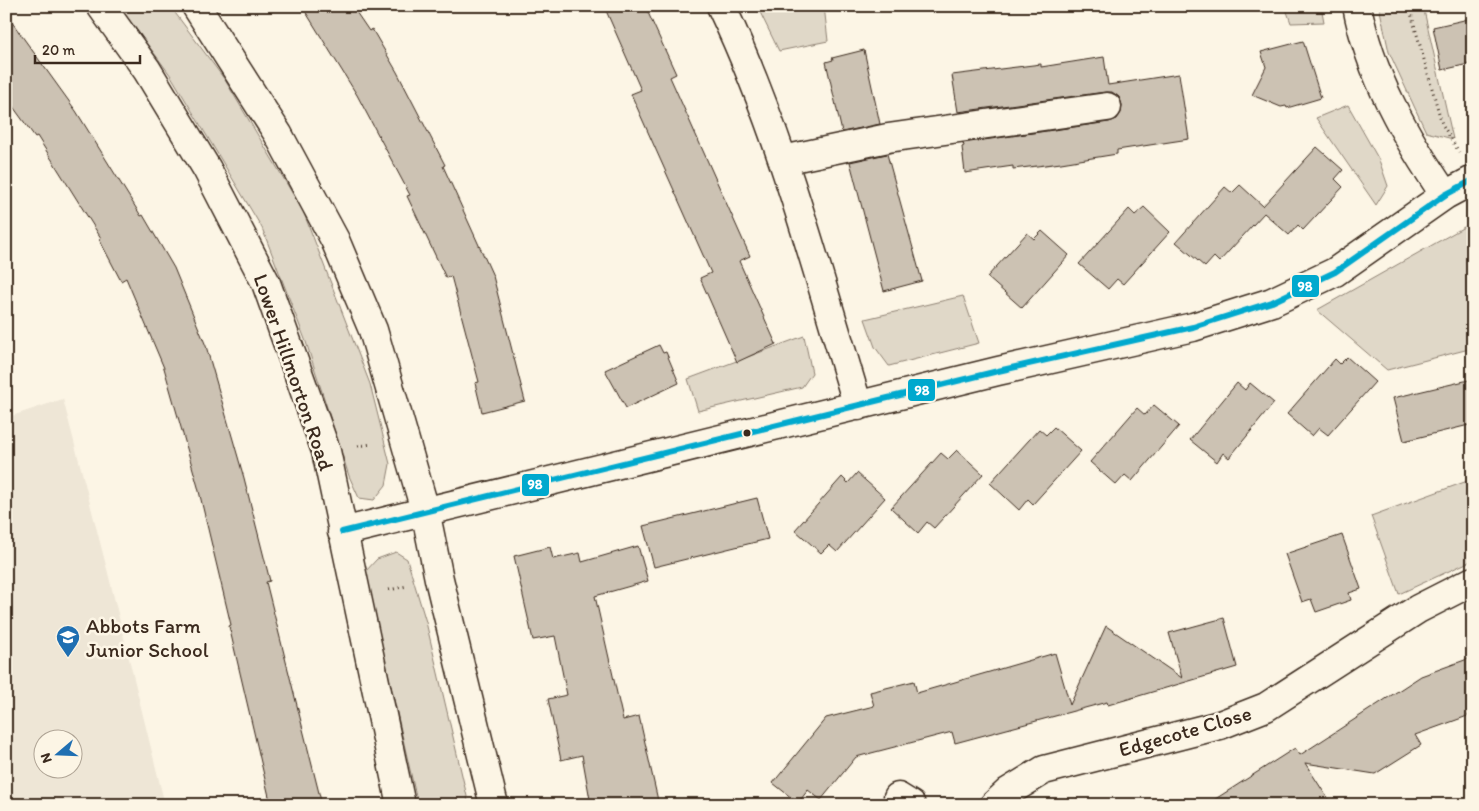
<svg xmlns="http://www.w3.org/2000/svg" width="1479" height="811" font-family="Itim,sans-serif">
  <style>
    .built { fill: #eee6d6; fill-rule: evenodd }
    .green { fill: #e0d8c8; stroke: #8e8173 }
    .building { fill: #ccc2b3; stroke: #3b2a1e }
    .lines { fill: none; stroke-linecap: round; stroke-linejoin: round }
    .minor-casing { stroke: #3b2a1e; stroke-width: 31 }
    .path { stroke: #3b2a1e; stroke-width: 3; stroke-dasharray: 1 4; stroke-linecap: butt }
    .minor { stroke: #fcf5e5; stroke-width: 28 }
    .bus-1-casing { stroke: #fcf5e5; stroke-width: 10 }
    .bus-1 { stroke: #00a9ce; stroke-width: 6 }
    .bus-dot { fill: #3b2a1e; stroke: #fcf5e5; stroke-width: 2 }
    .labels { text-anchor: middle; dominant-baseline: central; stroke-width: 5; stroke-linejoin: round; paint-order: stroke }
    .street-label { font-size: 21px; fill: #3b2a1e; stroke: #fcf5e5 }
    .poi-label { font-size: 21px; fill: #3b2a1e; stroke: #fcf5e5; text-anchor: start }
    .line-badge { stroke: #fcf5e5; stroke-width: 2 }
    .badge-label { font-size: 14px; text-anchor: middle; font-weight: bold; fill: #fff }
  </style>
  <rect width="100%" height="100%" fill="#fcf5e5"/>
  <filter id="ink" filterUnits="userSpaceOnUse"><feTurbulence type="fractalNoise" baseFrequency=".02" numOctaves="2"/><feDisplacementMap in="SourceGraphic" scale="10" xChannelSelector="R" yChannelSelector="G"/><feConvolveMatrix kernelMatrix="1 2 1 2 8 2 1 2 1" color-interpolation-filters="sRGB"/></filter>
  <g filter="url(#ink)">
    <path class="built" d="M 63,399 L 109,577 L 165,805 L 6,805 L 6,418 ZM 42,738 L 72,738 L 72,768 L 42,768 Z"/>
    <path class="green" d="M 119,6 L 170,6 L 225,80 L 303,211 L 370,384 L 390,464 L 386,485 L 374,500 L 359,498 L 349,476 L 306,342 L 262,228 L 171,76 Z
      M 757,6 L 824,6 L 828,41 L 779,51 Z
      M 1285,6 L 1321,6 L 1324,22 L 1291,23 Z
      M 1379,6 L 1423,6 L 1453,139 L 1426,132 L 1389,52 Z
      M 1348,105 L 1379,160 L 1388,186 L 1376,205 L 1316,118 Z
      M 1473,222 L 1473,348 L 1387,370 L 1317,310 Z
      M 963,296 L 979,343 L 889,366 L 875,347 L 865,319 Z
      M 804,336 L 812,373 L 802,387 L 698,411 L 688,379 Z
      M 1473,479 L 1473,560 L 1399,594 L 1371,516 Z
      M 396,552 L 407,559 L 426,622 L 469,805 L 418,805 L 365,572 L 377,559 Z"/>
    <path class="building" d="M 302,6 L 352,6 L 369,31 L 372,29 L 397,72 L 445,165 L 443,166 L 493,276 L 525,401 L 482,412 L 475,383 L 479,382 L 451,276 L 446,278 L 407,196 L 410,195 L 357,95 Z
      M 604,6 L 645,6 L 676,74 L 670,77 L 750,256 L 739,261 L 776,344 L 737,362 L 700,278 L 711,273 L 631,94 L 641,90 Z
      M 6,14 L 76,111 L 141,216 L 143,215 L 174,268 L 206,346 L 244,478 L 270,581 L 266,582 L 322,805 L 271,805 L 229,626 L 231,625 L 198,487 L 164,368 L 126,278 L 121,281 L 99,239 L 101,238 L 37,136 L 35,137 L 6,97 Z
      M 1473,18 L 1473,63 L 1442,70 L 1433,27 Z
      M 1303,41 L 1321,98 L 1287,108 L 1286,106 L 1281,107 L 1252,95 L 1266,67 L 1261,52 Z
      M 864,50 L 880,124 L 842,132 L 826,62 L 833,60 L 832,58 Z
      M 1104,57 L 1108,85 L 1179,74 L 1189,139 L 1117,150 L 1117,154 L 1061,163 L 1013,169 L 1013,166 L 965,173 L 962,147 L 964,146 L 963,143 L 1109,122 L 1117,119 L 1121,113 L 1122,105 L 1119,97 L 1112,92 L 1105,92 L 958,112 L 952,75 L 1041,64 L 1041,67 Z
      M 1317,147 L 1343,170 L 1335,179 L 1343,187 L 1303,230 L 1298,225 L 1289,235 L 1264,213 L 1219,262 L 1214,257 L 1205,267 L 1176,242 L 1225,187 L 1232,193 L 1240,185 L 1263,206 Z
      M 887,154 L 922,281 L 884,291 L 850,162 Z
      M 1144,207 L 1170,232 L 1123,284 L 1117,279 L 1108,289 L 1079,264 L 1129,209 L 1135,215 Z
      M 1042,231 L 1069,255 L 1022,308 L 987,277 L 1027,233 L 1034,239 Z
      M 659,345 L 663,353 L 666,352 L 679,383 L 626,408 L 605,370 Z
      M 1347,357 L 1375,382 L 1328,435 L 1319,428 L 1312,436 L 1287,414 L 1335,359 L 1340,364 Z
      M 1473,379 L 1473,424 L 1404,441 L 1393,398 Z
      M 1237,383 L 1245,390 L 1250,383 L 1274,403 L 1229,458 L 1223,453 L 1217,462 L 1190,440 Z
      M 1154,405 L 1179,426 L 1132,481 L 1125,475 L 1116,485 L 1090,462 L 1137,408 L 1145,415 Z
      M 1054,427 L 1081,451 L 1033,504 L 1028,499 L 1019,510 L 990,483 L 1039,429 L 1046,435 Z
      M 957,450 L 983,474 L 934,528 L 927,522 L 918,533 L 891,508 L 941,453 L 948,459 Z
      M 857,473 L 885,498 L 837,552 L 829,545 L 821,553 L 795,530 L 842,477 L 848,483 Z
      M 757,498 L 768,539 L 654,567 L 643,526 Z
      M 1342,535 L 1361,589 L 1349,593 L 1351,600 L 1316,612 L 1311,599 L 1302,602 L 1285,554 Z
      M 638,546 L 648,581 L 595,596 L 623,720 L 639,716 L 659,805 L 591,805 L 582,755 L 561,760 L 548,699 L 567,695 L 555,636 L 533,640 L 514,556 L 550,547 L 553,559 L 580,553 L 582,562 Z
      M 1224,618 L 1237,667 L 1108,705 L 1107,702 L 955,743 L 952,732 L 856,757 L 821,800 L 808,790 L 798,803 L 773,783 L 826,718 L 874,706 L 870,692 L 914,681 L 917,693 L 1055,653 L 1070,705 L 1106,626 L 1182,678 L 1169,633 Z
      M 1473,657 L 1473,714 L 1415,735 L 1421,745 L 1375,774 L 1305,763 L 1332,805 L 1206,805 L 1295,748 L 1300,755 L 1421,676 Z"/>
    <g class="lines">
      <g class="minor-casing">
        <path id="minor" d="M 101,6 L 147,70 L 207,169 L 266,283 L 326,451 L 401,805
          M 196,6 L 278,134 L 335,240 L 373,330 L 425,510 L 439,579 L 494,805
          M 721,6 C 782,134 817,272 858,406
          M 1357,6 C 1370,75 1406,138 1445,195
          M 783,160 L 888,138 L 1107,107
          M 342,532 L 998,371 L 1193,327 L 1272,302 L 1335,272 L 1445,195 L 1473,180
          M 898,797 L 911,805
          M 994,805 L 1008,792 L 1044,770 L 1220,725 L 1266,707 L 1418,609 L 1473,581"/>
      </g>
      <path class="path" d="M 1409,6 L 1442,124 L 1459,152
        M 358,446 L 372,444
        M 389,590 L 407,586"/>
      <use href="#minor" class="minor"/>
      <g class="bus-1-casing">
        <path id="bus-1" d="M 342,532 L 998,371 L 1193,327 L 1272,302 L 1335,272 L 1445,195 L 1473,180"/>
      </g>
      <use href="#bus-1" class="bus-1"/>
    </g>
  </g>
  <defs>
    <g id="school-pin" transform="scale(1.25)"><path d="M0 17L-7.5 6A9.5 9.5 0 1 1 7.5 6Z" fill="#1f6fb2" stroke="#fcf5e5"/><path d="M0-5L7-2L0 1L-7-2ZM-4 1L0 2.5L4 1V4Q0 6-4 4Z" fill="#fff"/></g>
  </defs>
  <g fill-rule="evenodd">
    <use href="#school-pin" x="68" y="637"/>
  </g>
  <circle class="bus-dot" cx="747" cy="433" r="4.5"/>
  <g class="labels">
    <g class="street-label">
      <text transform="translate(294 372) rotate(71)">Lower Hillmorton Road</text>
      <text transform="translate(1185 731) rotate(-16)">Edgecote Close</text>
    </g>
    <g class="poi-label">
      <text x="86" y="625">Abbots Farm<tspan x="86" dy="24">Junior School</tspan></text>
    </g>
  </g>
  <g class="line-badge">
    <rect x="1291" y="274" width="29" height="24" rx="5" fill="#00a9ce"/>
    <rect x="907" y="378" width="29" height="24" rx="5" fill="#00a9ce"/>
    <rect x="521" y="473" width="29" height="24" rx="5" fill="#00a9ce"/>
  </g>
  <g class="badge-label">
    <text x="1305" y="291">98</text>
    <text x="922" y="395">98</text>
    <text x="535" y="489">98</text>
  </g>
  <rect width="1479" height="811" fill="none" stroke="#fcf5e5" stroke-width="25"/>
  <rect x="12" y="12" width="1454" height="786" fill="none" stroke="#3b2a1e" stroke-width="2" filter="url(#ink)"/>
  <g transform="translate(58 754) rotate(251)"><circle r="24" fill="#fcf5e5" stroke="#afa495"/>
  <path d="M0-4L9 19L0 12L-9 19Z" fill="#1f6fb2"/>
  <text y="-8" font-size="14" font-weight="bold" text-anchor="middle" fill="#3b2a1e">N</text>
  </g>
  <path d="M35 55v8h105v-8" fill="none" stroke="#3b2a1e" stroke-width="2.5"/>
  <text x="42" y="55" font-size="15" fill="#3b2a1e" stroke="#fcf5e5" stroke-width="4" paint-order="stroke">20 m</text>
</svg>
